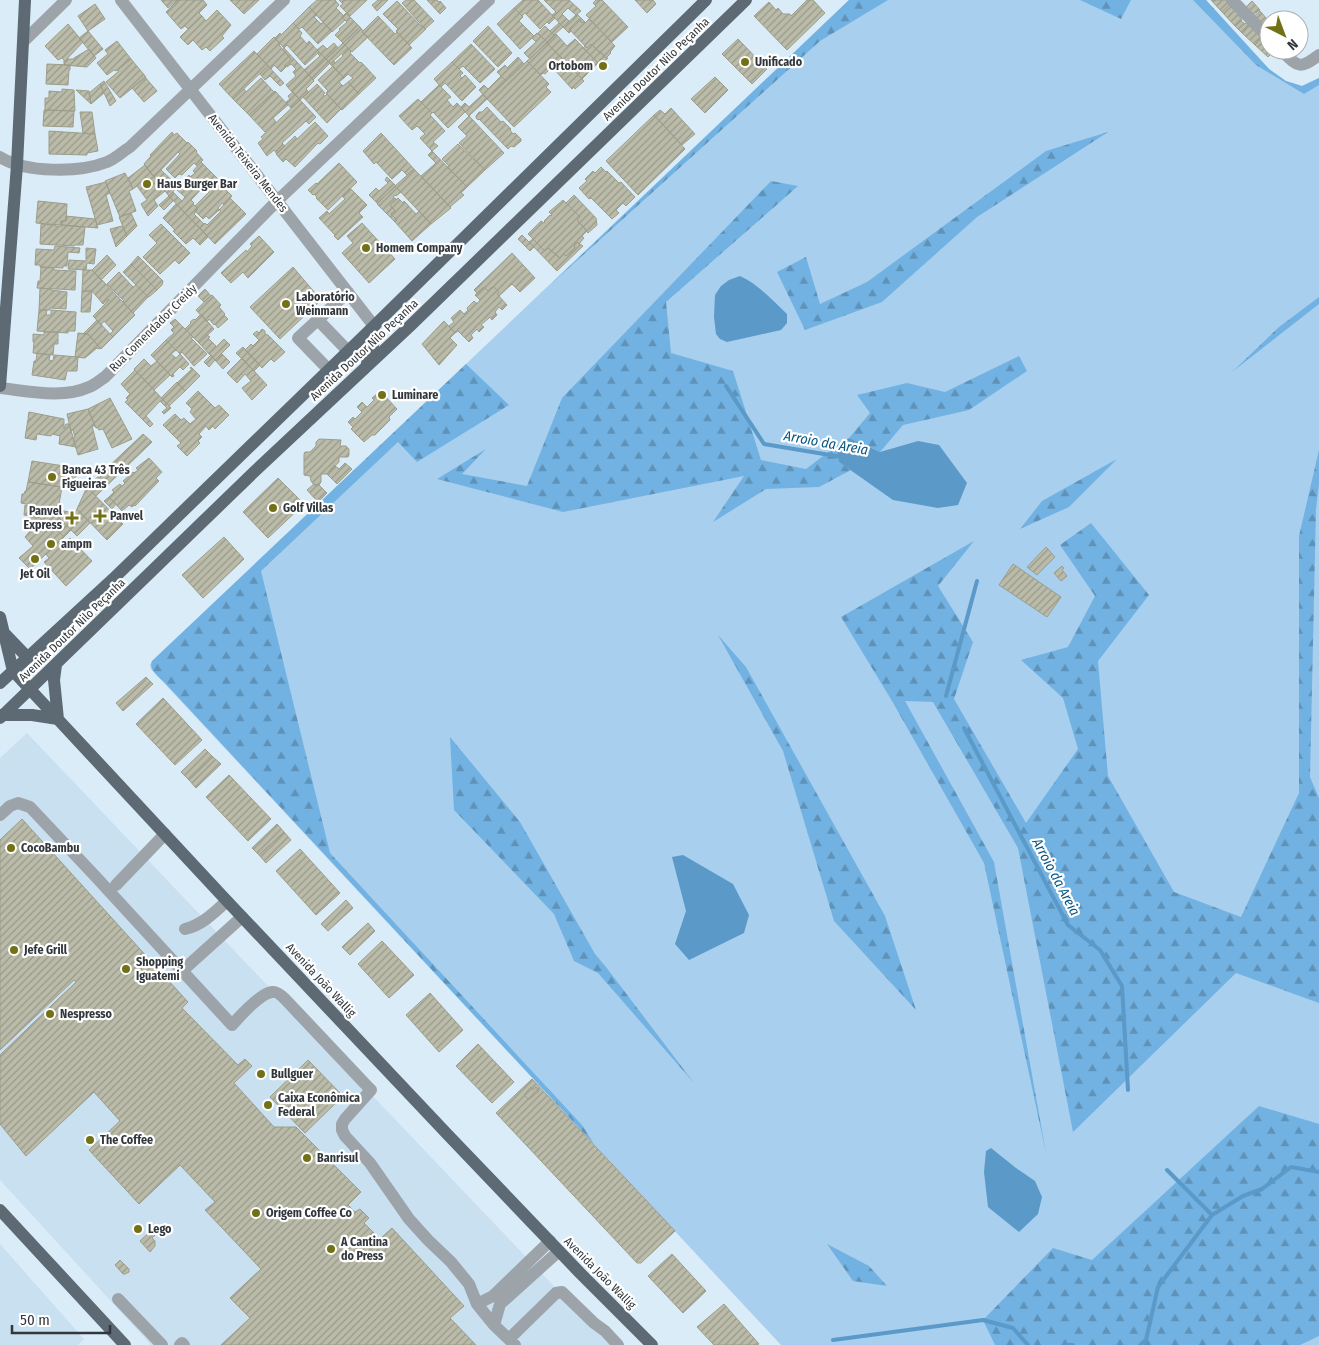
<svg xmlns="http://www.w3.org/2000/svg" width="1319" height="1345" font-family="'Fira Sans Condensed',sans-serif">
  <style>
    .built { fill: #c9e0f1 }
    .green { fill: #a8cfed }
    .forest { fill: url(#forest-firs) }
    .water { fill: #5a99c8 }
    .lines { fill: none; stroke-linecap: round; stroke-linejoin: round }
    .stream { stroke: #5a99c8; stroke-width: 4 }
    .building { fill: url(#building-hatch); stroke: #9c9d8b }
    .minor { stroke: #9ca3a9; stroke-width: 12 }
    .major { stroke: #5d6a74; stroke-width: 12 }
    .poi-dot { fill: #727115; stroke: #fff; stroke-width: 2 }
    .labels { text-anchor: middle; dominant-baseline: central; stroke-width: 4.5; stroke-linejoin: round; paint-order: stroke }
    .poi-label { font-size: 12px; font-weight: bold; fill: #31373c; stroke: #fff; text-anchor: start }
    .street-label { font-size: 12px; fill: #31373c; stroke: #fff }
    .water-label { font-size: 14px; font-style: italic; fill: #075683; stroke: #fff }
  </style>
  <defs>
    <pattern id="forest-firs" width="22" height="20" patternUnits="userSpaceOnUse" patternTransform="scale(1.25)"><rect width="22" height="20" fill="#72b2e2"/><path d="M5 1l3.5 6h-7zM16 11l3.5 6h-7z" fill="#5e92b8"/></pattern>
    <pattern id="building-hatch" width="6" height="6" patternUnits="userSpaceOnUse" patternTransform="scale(1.25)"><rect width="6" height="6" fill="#babba8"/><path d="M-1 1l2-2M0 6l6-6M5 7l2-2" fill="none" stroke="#98998a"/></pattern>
  </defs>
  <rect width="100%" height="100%" fill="#dbecf9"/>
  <path class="built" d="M 27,733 L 610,1345 L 151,1345 L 0,1180 L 0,758 Z
    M 0,1244 L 84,1339 L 78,1345 L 0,1345 Z"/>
  <path class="green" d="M 849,0 L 1206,0 L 1269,69 L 1286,81 L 1302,86 L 1319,78 L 1319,1345 L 781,1345 L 151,669 L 150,665 L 152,661 L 466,364 Z"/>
  <path class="forest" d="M 849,0 L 888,0 L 820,41 L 551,284 Z
    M 1080,0 L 1131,0 L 1121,19 Z
    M 1193,0 L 1206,0 L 1269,69 L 1286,81 L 1302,86 L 1319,78 L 1319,85 L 1304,94 L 1256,65 Z
    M 1108,132 L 977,217 L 882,302 L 805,330 L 777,272 L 806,257 L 820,304 L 867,282 L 1046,151 Z
    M 771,181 L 798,186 L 666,302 L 671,353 L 733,371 L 761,460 L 806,469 L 836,446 L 839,462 L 851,470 L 819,487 L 766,489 L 713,522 L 744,476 L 563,512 L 437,479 L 486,449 L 462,474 L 527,486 L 562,398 Z
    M 1319,297 L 1319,304 L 1232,372 L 1279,327 Z
    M 1019,356 L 1027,371 L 969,410 L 903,425 L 880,452 L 849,438 L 870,413 L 857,395 L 907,383 L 945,392 Z
    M 466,364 L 509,405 L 417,462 L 398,442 L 261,571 L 330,853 L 582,1125 L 594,1144 L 165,683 C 159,677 148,670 152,661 Z
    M 1319,450 L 1319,484 L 1316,509 L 1310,777 L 1319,798 L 1319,1003 L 1236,973 L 1073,1132 L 1018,848 L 933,702 L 905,701 L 994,862 L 1046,1153 L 984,863 L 892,701 L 841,617 L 974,541 L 938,586 L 973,642 L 954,699 L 1026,823 L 1078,749 L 1063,698 L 1021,660 L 1068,647 L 1095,596 L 1060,545 L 1091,523 L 1149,595 L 1098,661 L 1108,776 L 1174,892 L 1241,917 L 1299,793 L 1299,536 Z
    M 1117,459 L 1069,507 L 1020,529 L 1042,501 Z
    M 718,635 L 746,667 L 885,916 L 916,1010 L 834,921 L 783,751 Z
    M 450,737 L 520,822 L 595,954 L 606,967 L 694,1083 L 598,973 L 574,961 L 554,914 L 454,810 Z
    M 1259,1106 L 1319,1124 L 1319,1336 L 1300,1345 L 995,1345 L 983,1320 L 1053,1248 L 1092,1260 Z
    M 827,1244 L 869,1266 L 887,1286 L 853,1281 Z"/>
  <path class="water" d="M 740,276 C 758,284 773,301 787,314 L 787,323 L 781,330 L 727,342 L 720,339 L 716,334 L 714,317 L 715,295 L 721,286 L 729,280 Z
    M 849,438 L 880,452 L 918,441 L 939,445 L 967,483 L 958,505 L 938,508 L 893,500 L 839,462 L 836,446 Z
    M 683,855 L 733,884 L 749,915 L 744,933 L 689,960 L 675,944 L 686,911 L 672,857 Z
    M 991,1148 L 1016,1168 L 1035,1181 L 1042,1197 L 1038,1214 L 1019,1232 L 988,1207 L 984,1172 L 986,1151 Z"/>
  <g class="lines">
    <path class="stream" d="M 726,386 L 764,444 L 842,457
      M 946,696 L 977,581
      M 964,728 L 1068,925 L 1100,950 L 1122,986 L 1128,1090
      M 1167,1170 L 1212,1215 L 1243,1196 L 1262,1189 L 1291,1167 L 1319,1172
      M 833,1340 L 983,1320 L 1013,1328 L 1028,1345
      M 1068,1345 L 1073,1345
      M 1140,1345 L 1146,1340 L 1158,1287 L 1212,1215"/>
  </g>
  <path class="building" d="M 161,0 L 177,0 L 168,8 Z
    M 178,0 L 203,0 L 207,5 L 199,13 L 202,16 L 188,29 L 185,26 L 181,29 L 166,12 Z
    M 230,0 L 259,0 L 244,14 Z
    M 317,0 L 335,0 L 339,5 L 336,8 L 343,15 L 342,17 L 345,20 L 332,32 L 309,7 Z
    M 339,0 L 367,0 L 350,16 L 340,6 L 343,4 Z
    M 378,0 L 388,0 L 377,11 L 372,5 Z
    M 406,0 L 414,0 L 434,21 L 425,29 L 402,3 Z
    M 427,0 L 437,0 L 439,2 L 440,1 L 446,8 L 440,14 Z
    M 523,0 L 538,0 L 555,18 L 549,24 L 547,22 L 540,29 L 525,13 L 522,16 L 514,8 Z
    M 544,0 L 569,0 L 581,11 L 576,15 L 568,8 L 562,14 L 569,21 L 563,27 L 552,15 L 556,12 Z
    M 596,0 L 602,0 L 628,27 L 612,42 L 586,15 L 596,6 L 593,3 Z
    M 635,0 L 653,0 L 656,4 L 647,13 Z
    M 807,0 L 813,0 L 825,13 L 787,50 L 754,16 L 769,2 L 776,10 L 778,8 L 783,14 L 790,14 L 791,16 Z
    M 1211,0 L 1226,0 L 1230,4 L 1222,12 Z
    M 397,1 L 422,27 L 423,26 L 426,29 L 409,45 L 396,31 L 398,29 L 383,14 Z
    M 1252,1 L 1260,10 L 1252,15 L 1245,8 Z
    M 95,4 L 105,19 L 88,31 L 78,16 Z
    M 1230,4 L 1242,20 L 1235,26 L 1222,12 Z
    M 309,7 L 317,15 L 314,17 L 321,24 L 323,22 L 332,31 L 318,44 L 302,27 L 299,29 L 293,23 Z
    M 514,8 L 523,17 L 519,21 L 534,36 L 537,33 L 547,42 L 530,59 L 524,53 L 536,42 L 532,38 L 520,49 L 497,24 Z
    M 217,10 L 231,25 L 222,36 L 224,38 L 210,51 L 206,47 L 202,50 L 193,40 L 188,45 L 180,37 L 202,16 L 206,21 Z
    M 1260,11 L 1267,19 L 1261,25 L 1253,17 Z
    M 346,13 L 360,27 L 343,43 L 335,35 L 340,30 L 339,29 L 347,22 L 342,17 Z
    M 577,14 L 585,22 L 585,23 L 583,22 L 582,23 L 579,19 L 569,29 L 571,31 L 569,33 L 563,27 Z
    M 378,16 L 395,34 L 397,32 L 412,48 L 394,65 L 362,32 Z
    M 579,19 L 582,23 L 583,22 L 585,23 L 589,19 L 615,46 L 610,52 L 611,53 L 606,58 L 591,44 L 587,48 L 569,29 Z
    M 1241,21 L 1245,24 L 1247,22 L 1249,24 L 1241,32 L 1235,26 Z
    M 293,23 L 302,33 L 300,36 L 307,44 L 309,41 L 319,52 L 305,65 L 287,45 L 284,48 L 275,38 L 280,33 L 281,35 Z
    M 559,23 L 563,27 L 554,35 L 550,31 Z
    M 68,24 L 83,42 L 65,61 L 62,58 L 58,60 L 45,46 Z
    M 1249,25 L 1260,37 L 1262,37 L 1255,45 L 1241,32 Z
    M 488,26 L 512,53 L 498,67 L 473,41 Z
    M 545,26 L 554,35 L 547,42 L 538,33 Z
    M 360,27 L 363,31 L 362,32 L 368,37 L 352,52 L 343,43 Z
    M 88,31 L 103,49 L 94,56 L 79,38 Z
    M 556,34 L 567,46 L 575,39 L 598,63 L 582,79 L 547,43 Z
    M 274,37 L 280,44 L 279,45 L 291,59 L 284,66 L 286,67 L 281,72 L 274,65 L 271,69 L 257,54 Z
    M 1262,37 L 1269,45 L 1269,50 L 1271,50 L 1269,52 L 1271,54 L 1268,57 L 1255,45 Z
    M 738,39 L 767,69 L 752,84 L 722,54 Z
    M 117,41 L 131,59 L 116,71 L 114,70 L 107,75 L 97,63 L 108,54 L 105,50 Z
    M 334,43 L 338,48 L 326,59 L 317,50 L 323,45 L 327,49 Z
    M 343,43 L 348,48 L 330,64 L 326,59 Z
    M 547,43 L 584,81 L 575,89 L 574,87 L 572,89 L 552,67 L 545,74 L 543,73 L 541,75 L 527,61 Z
    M 471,44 L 495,69 L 480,83 L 463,66 L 459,69 L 452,62 Z
    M 591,44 L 599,52 L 600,51 L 606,58 L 608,58 L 601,64 L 598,63 L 583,48 L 585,46 L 587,48 Z
    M 284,48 L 309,75 L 292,92 L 286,85 L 296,76 L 293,72 L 296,69 L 291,64 L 287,67 L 285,65 L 291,59 L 283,50 Z
    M 348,48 L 351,52 L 350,53 L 360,63 L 361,62 L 376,78 L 359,94 L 348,82 L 353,78 L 348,74 L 344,78 L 330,64 L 334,61 L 335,63 L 343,56 L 342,55 Z
    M 89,49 L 96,58 L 87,67 L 64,65 L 64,60 L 65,61 L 67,59 L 74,59 L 74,58 Z
    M 254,51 L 268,66 L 233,99 L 219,84 Z
    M 319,52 L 326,59 L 309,75 L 304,70 L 320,56 L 318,54 Z
    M 518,57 L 524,64 L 506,81 L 497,72 L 505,65 L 507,68 Z
    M 131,59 L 146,77 L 120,98 L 106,82 L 119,71 L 117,70 Z
    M 326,59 L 330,63 L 313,80 L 309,75 Z
    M 527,61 L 549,84 L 546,87 L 551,92 L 514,127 L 487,99 Z
    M 452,62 L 463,73 L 460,76 L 462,78 L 465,75 L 476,87 L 462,101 L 445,83 L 441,87 L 434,79 Z
    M 47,64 L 70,65 L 70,70 L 69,70 L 68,85 L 46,84 Z
    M 268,66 L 284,83 L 280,86 L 270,76 L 265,80 L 260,74 Z
    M 333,66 L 344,78 L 339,82 L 343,86 L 348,82 L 359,94 L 342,110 L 326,93 L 328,91 L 318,80 Z
    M 309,75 L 314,81 L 306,89 L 309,92 L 300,100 L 292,92 Z
    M 501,76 L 506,81 L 487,99 L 479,90 L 484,85 L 488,89 Z
    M 145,77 L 157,91 L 144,102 L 132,88 Z
    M 715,77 L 728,90 L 705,113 L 691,99 Z
    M 261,78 L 274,92 L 249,115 L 233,99 L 244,89 L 246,92 Z
    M 104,81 L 116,101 L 110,106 L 100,84 Z
    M 100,84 L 104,93 L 91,104 L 89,93 Z
    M 317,84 L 325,93 L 323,95 L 325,96 L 327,94 L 341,109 L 327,123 L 303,97 Z
    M 439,85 L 451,97 L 447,100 L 453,107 L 457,103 L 465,112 L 448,128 L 433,112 L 432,113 L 421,102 Z
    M 62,89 L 74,90 L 75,111 L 45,110 L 45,98 L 49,98 L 49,91 L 62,92 Z
    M 76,90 L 89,91 L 91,104 Z
    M 275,91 L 288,105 L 273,118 L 276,122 L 265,132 L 249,115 Z
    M 293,92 L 300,100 L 291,108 L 286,102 L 290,99 L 288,96 Z
    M 483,94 L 487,99 L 469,116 L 461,107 L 465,103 L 469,107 Z
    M 418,99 L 432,113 L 430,115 L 445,131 L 433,142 L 438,146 L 432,151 L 420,138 L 425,134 L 417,126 L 412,130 L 399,116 Z
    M 300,100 L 316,117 L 309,124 L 306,121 L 282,143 L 285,146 L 277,154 L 274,150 L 267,156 L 258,143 L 263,139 L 261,137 Z
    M 487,107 L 501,122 L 503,121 L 511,129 L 510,130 L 513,134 L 515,133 L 521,139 L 521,141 L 514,147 L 511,146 L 508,149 L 479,119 L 478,120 L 476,118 L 476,116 L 479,112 L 482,112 Z
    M 671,108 L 695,134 L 682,145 L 654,115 L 660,110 L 665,114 Z
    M 44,110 L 74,111 L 73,127 L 43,126 Z
    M 80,112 L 92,112 L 95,134 L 83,133 Z
    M 654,115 L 685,149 L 638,195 L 606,161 Z
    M 469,116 L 504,153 L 485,170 L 459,143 L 467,136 L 458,127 Z
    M 315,122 L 328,136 L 320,144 L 318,143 L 295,167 L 286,159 L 283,162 L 276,154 L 295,136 L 297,139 Z
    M 49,131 L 95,134 L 98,151 L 87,153 L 87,155 L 49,154 Z
    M 172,132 L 174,135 L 177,133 L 187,143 L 154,177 L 144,164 L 151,156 L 150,155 Z
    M 381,133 L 414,169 L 407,175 L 402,170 L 392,179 L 376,162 L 374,164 L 363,151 Z
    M 188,142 L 197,151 L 196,152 L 203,160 L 197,166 L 194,163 L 182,175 L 179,174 L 175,178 L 166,169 L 180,154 L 178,152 Z
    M 458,144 L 485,170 L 467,187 L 447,167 L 449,166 L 442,159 Z
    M 432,151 L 467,187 L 461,193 L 464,195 L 450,207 L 421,176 L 436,163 L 428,155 Z
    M 201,162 L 218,179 L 209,188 L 206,184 L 191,200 L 194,203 L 185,213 L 169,196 L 173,192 L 182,201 L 185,197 L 176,189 L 189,175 L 190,177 L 195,173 L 193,171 Z
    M 339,163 L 357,182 L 328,210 L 316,198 L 317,197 L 314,194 L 313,195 L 308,190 L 316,183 L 317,184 Z
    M 145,165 L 165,191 L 154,200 L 158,206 L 148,216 L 141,204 L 147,200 L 137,186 L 133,189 L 128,178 Z
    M 601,167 L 606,172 L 607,171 L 619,183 L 621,182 L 635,197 L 626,206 L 623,203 L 616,210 L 619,213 L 612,219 L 591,198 L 589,199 L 579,188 L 587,181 L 585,179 L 593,171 L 595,173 Z
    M 414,169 L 451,208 L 431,224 L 395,186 Z
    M 161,170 L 178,186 L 169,196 L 154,177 Z
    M 125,173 L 133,189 L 129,191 L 136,211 L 120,217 L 105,181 Z
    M 387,177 L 396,186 L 377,203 L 369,195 L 376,188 L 379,191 L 388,183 L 385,180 Z
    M 216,180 L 232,196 L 224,205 L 222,203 L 218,208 L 219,210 L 209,219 L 206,216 L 203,219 L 195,211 L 198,209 L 195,206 L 209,192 L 207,190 Z
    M 106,182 L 110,193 L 106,195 L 113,221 L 97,225 L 86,187 Z
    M 395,186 L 401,192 L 396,196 L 395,195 L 393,197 L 396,199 L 390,205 L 395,211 L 391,214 L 397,220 L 395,222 L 377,204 Z
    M 350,188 L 367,205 L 359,213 L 363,217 L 338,240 L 334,236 L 335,235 L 319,218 L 327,211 L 329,214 L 345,199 L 342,196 Z
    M 574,195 L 596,218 L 597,225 L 588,233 L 585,230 L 586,230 L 577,220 L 580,217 L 566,203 Z
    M 169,196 L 173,201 L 164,210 L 159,205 Z
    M 230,198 L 246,214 L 215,244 L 200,228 L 205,223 L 207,225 L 221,211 L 219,210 Z
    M 398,198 L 403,203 L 404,201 L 416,214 L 419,211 L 431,224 L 412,241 L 395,222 L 397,220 L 391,214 L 395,211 L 390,205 Z
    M 563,200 L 580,217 L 577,220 L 586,230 L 585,230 L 586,232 L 582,236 L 584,238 L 579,244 L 577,242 L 574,246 L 575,248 L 566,256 L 564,254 L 560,258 L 548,248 L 545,251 L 528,234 L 541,221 L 544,223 L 545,222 L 544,221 L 550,215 L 551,216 L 552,215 L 549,212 Z
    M 38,201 L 67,204 L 66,221 L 61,221 L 61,225 L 36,223 Z
    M 176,204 L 208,237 L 200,245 L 193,238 L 186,244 L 173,231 L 175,230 L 163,218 Z
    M 193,204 L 198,209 L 194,214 L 204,224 L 200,228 L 185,213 Z
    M 131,213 L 137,226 L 127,236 L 119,217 Z
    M 66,216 L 95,219 L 98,228 L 61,225 L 61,221 L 66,221 Z
    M 362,223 L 395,259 L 369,283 L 342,253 L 353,243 L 347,236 Z
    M 41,224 L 55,225 L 55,226 L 62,226 L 62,225 L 85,227 L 83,245 L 75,245 L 74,246 L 40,244 Z
    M 161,224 L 190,253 L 179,264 L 175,260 L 160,274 L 143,257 L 157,243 L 149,235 Z
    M 122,226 L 127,236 L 116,247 L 110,229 Z
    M 522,235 L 534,247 L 530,251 L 518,239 Z
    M 259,236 L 274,252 L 248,278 L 243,272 L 231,283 L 221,273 L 246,250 L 247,252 L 252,246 L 250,244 Z
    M 533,239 L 545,251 L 548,248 L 560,258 L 564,254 L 566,256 L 575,248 L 574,246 L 577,242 L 583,246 L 557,271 L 529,242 Z
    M 55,246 L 80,248 L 79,253 L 68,252 L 67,266 L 63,266 L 63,268 L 40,267 L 40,265 L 35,265 L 36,249 L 54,250 Z
    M 86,248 L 96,249 L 94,264 L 87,263 L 86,270 L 68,269 L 69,260 L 86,261 Z
    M 512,253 L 535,278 L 520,292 L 512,284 L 499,296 L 497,294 L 499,292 L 493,286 L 488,291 L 484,287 L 477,293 L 474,290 Z
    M 107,255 L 116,265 L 101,280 L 92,270 Z
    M 138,256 L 163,281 L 162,285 L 157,290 L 131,264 Z
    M 131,264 L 157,290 L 150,296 L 148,297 L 123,272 Z
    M 41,267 L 54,268 L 54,270 L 76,271 L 75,290 L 37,288 L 38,281 L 40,281 Z
    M 293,267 L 321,300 L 280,339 L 250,307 Z
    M 83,270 L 92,270 L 102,280 L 92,290 L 92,291 L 82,291 Z
    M 119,272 L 133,287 L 136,285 L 148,297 L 133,313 L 123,302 L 124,301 L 107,284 Z
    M 102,280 L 135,315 L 113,337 L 110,334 L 113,331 L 104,321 L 101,325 L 93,316 L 109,300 L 109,299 L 103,304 L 92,291 Z
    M 493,286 L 499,292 L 497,294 L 507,305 L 502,310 L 499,307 L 495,312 L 497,315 L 492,320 L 490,317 L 481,325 L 484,327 L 479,332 L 477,329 L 471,335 L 473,338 L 469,342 L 458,331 L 455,333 L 449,326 L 454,322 L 451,318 L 460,310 L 464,314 L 468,310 L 467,308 L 474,301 L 476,303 L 478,303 L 480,300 L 475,295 L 484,287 L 488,291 Z
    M 40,288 L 51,289 L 51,290 L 67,292 L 66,309 L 50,308 L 50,310 L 39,310 Z
    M 205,289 L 211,296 L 204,302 L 198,296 Z
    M 82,291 L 92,291 L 90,312 L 81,312 Z
    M 212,295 L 221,305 L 219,307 L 225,314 L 214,325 L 209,319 L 207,322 L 196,310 Z
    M 39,310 L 47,310 L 46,315 L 51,315 L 51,310 L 76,312 L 75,331 L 68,331 L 68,333 L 37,331 Z
    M 201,314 L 214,329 L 199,343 L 185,329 L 191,323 L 190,322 L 194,319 L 195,320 Z
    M 224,315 L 228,319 L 218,328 L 215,324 Z
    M 175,319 L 193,337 L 191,338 L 207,354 L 194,366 L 182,352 L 180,354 L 166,340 L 174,333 L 171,330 L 174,327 L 170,323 Z
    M 97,320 L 113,337 L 101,349 L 88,334 L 83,334 Z
    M 444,321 L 455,333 L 450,338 L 457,345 L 439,365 L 422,344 Z
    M 262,329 L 265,331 L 265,334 L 268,335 L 285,352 L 274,362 L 271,359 L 262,368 L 245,350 L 251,344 L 253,346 L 259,340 L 253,334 L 257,331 L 259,333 Z
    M 44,332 L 58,332 L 58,344 L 54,344 L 53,355 L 33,353 L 34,342 L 33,342 L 33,334 L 44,335 Z
    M 78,333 L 88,334 L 100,348 L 99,349 L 97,348 L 85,358 L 75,357 Z
    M 207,335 L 210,337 L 208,338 L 216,346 L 209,354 L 199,343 Z
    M 224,339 L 230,345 L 215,360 L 209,354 Z
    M 166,340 L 176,350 L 171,354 L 176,358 L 180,354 L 189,364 L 183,370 L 180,367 L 173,374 L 174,376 L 172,377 L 151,355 Z
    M 243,347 L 260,365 L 254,371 L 236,353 Z
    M 37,353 L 50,355 L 49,360 L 53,361 L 54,355 L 78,357 L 77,371 L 67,371 L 65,380 L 32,375 L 34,361 L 36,361 Z
    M 222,354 L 230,362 L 223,369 L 215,360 Z
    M 211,355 L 215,360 L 209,367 L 204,362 Z
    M 242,358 L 267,385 L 252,400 L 242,388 L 251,381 L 245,374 L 237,383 L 227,373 Z
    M 144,359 L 151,366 L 157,361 L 170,375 L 154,390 L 134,369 Z
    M 191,367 L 200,376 L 185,391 L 177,383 L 192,369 L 190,368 Z
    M 135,370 L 171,408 L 164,414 L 162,412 L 167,408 L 160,401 L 146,416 L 153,424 L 150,427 L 125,402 L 128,400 L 126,398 L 130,394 L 121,384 Z
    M 177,382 L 185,391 L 169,406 L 161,398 Z
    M 198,391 L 215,408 L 219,405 L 229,415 L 215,429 L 213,426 L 209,430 L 206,426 L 199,434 L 202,437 L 198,441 L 200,443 L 187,456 L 177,446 L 181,443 L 163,425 L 175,414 L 181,420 L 184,418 L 190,424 L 196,419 L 190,412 L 192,409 L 186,403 Z
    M 378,393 L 382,397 L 384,395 L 397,409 L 389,417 L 390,420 L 375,435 L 372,435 L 364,442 L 351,429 L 353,427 L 348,422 L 353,417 L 355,419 L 362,412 L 357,407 L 362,402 L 367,407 L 374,400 L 372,398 Z
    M 110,398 L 132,439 L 112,448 L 103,429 L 99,430 L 98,428 L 96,428 L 88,409 Z
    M 88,409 L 95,426 L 92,426 L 98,449 L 78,455 L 73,438 L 75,438 L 73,430 L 71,431 L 67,414 Z
    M 29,412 L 64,419 L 64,429 L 66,424 L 69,424 L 76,447 L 59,444 L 60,436 L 52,434 L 51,436 L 37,434 L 36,440 L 25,438 L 28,419 L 30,419 L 28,418 Z
    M 143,434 L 152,442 L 96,496 L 87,487 Z
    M 319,439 L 341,440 L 340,446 L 346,446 L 349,449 L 349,455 L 348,457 L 339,457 L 339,462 L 327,474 L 321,474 L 321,482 L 319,485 L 314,485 L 311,481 L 310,476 L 304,475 L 304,454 L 305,452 L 310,452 L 316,446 L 316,442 Z
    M 149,458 L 162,472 L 156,478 L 159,481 L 135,506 L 134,505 L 132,507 L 129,505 L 122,511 L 109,497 L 114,492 L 112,490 L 120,484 L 122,486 L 125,483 L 123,481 L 133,472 L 134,473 L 138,470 L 136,468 Z
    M 32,461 L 77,468 L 74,489 L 28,482 Z
    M 345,463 L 352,469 L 337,484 L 327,474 L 334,465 L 339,469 Z
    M 278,478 L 304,504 L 268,538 L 243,512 Z
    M 28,482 L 62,487 L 58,510 L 21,503 L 22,494 L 24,494 L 25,491 L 26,491 Z
    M 314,484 L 319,485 L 327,493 L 318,502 L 307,490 Z
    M 87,487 L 123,524 L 107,540 L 77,509 Z
    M 109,497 L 116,504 L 112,509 L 104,501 Z
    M 25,505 L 50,508 L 49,514 L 42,520 L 39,517 L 30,517 L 31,516 L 24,515 Z
    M 53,509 L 75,513 L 77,509 L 90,523 L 77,536 L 52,511 Z
    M 52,511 L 71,530 L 64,537 L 45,518 Z
    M 30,517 L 39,517 L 42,520 L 45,518 L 64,537 L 30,569 L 19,558 L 33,546 L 25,537 L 31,530 Z
    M 224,537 L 244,559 L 203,598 L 182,575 Z
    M 70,538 L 92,561 L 66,586 L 44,562 L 49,558 L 46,554 L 62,539 L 65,542 Z
    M 1046,547 L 1055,557 L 1037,575 L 1027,567 Z
    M 1013,564 L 1061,597 L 1047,617 L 999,585 Z
    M 1062,566 L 1064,568 L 1062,570 L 1067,576 L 1061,581 L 1054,573 Z
    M 146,677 L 153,684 L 123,711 L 116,703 Z
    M 163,698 L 202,740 L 175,765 L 136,724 Z
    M 205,749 L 213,757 L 189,780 L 181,772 Z
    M 213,757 L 221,764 L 196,788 L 189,780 Z
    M 229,775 L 271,819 L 248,841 L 206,797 Z
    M 22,819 L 188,1002 L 182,1008 L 238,1065 L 245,1059 L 252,1066 L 234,1083 L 274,1127 L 296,1127 L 361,1192 L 348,1205 L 355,1212 L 360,1209 L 369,1218 L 364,1223 L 380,1239 L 392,1228 L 464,1306 L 450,1318 L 476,1345 L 221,1345 L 250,1318 L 230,1298 L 261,1269 L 205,1210 L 215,1202 L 180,1165 L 139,1204 L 89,1150 L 120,1121 L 94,1092 L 26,1156 L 0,1124 L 0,1055 L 76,982 L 74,980 L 0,1050 L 0,840 Z
    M 277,824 L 284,832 L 259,855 L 252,848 Z
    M 284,832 L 291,840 L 266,863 L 259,855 Z
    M 300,849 L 340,893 L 316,915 L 276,871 Z
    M 346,900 L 353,908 L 328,931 L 321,924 Z
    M 368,923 L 375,931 L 350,955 L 342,947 Z
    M 382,941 L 414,975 L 389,998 L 358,964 Z
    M 430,993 L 463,1030 L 439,1052 L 406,1015 Z
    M 478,1044 L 514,1082 L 492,1103 L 456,1066 Z
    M 308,1060 L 343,1096 L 305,1133 L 270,1097 Z
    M 532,1079 L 675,1231 L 641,1263 L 637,1263 L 496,1113 Z
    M 531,1087 L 533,1090 L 536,1087 L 539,1091 L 531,1098 L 528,1099 L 524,1095 Z
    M 155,1227 L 159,1231 L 152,1238 L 155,1241 L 155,1246 L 150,1252 L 140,1241 Z
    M 672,1254 L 706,1291 L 683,1313 L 648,1276 Z
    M 120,1260 L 129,1269 L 129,1272 L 125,1274 L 123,1274 L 115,1265 Z
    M 724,1304 L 759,1344 L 757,1345 L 714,1345 L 697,1327 Z"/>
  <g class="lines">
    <path class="minor" d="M 121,0 L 374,326
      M 1232,0 L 1269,38
      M 24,41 L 66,0
      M 1281,50 C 1298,67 1299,70 1319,55
      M 0,157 C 26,173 79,173 107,162 C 115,159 122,152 130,147 L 284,0
      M 318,320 L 348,351
      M 329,370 L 298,338 L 348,292
      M 0,388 C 28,391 63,399 89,387 C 95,385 100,380 105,377 L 277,201 L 489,0
      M 0,815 L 10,806 L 18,803 L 30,807 L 96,877 L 232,1025 C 240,1016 261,993 272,992 C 277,991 282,996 285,999 L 369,1088 L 371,1090 L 345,1119 L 342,1124 L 342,1130 L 345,1136 L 370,1163 L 409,1219 L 428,1240 L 451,1262 L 469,1284 L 477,1304 L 481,1309 L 494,1325 L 515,1345
      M 116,885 L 165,834
      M 185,929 C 202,925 214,913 227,901
      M 182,971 L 242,917
      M 118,1299 L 162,1345
      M 477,1304 L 493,1296 L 550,1241
      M 494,1325 L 500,1304 L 559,1251
      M 509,1339 L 556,1293 L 562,1292 L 594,1323 L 605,1331 L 618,1345
      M 180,1345 L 182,1343 L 184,1345"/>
    <path class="major" d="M 367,363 C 373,349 375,341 374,326
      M 0,386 L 17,165 L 25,0
      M 0,617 L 13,671 L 227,901 L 449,1136 L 580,1273 L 652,1345
      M 5,634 L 28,658
      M 56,665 L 54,680 L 58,719
      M 0,683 L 113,579 L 374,326 L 706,0
      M 1,715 L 32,715 L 58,719
      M 0,718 L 254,472 L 411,325 L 746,0
      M 0,1210 L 125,1345"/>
  </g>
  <g class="poi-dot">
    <circle cx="745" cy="62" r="5"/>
    <circle cx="603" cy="66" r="5"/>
    <circle cx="147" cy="184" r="5"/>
    <circle cx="366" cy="248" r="5"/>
    <circle cx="286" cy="304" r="5"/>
    <circle cx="382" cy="395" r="5"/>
    <circle cx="52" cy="477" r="5"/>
    <circle cx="273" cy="508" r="5"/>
    <path d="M97.5 508.5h5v5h5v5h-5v5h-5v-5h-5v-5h5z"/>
    <path d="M69.5 510.5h5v5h5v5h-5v5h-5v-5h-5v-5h5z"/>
    <circle cx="51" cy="544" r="5"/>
    <circle cx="35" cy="559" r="5"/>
    <circle cx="11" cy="848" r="5"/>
    <circle cx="14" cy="950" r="5"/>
    <circle cx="126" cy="969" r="5"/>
    <circle cx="50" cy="1014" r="5"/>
    <circle cx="261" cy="1074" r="5"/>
    <circle cx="268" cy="1105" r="5"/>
    <circle cx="90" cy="1140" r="5"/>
    <circle cx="307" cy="1158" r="5"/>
    <circle cx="256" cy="1213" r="5"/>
    <circle cx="138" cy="1229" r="5"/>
    <circle cx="331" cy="1249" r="5"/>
  </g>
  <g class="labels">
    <g class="poi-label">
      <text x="755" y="62">Unificado</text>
      <text x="593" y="66" text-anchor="end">Ortobom</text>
      <text x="157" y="184">Haus Burger Bar</text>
      <text x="376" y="248">Homem Company</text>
      <text x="296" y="297">Laboratório<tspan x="296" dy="14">Weinmann</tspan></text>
      <text x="392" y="395">Luminare</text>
      <text x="62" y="470">Banca 43 Três<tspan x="62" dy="14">Figueiras</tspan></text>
      <text x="283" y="508">Golf Villas</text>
      <text x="62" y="511" text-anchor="end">Panvel<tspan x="62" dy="14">Express</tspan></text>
      <text x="110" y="516">Panvel</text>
      <text x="61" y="544">ampm</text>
      <text x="35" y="574" text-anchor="middle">Jet Oil</text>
      <text x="21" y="848">CocoBambu</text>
      <text x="24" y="950">Jefe Grill</text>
      <text x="136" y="962">Shopping<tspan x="136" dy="14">Iguatemi</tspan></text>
      <text x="60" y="1014">Nespresso</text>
      <text x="271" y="1074">Bullguer</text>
      <text x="278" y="1098">Caixa Econômica<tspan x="278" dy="14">Federal</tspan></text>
      <text x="100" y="1140">The Coffee</text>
      <text x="317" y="1158">Banrisul</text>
      <text x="266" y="1213">Origem Coffee Co</text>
      <text x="148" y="1229">Lego</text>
      <text x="341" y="1242">A Cantina<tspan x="341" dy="14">do Press</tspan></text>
    </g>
    <g class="street-label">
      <text transform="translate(656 69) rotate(-44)">Avenida Doutor Nilo Peçanha</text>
      <text transform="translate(248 163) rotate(52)">Avenida Teixeira Mendes</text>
      <text transform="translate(153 328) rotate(-45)">Rua Comendador Creidy</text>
      <text transform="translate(364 350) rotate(-43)">Avenida Doutor Nilo Peçanha</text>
      <text transform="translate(72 630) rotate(-44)">Avenida Doutor Nilo Peçanha</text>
      <text transform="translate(321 980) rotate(47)">Avenida João Wallig</text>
      <text transform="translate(600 1273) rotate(45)">Avenida João Wallig</text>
    </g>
    <g class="water-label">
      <text transform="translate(826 443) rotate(10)">Arroio da Areia</text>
      <text transform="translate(1056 877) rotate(62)">Arroio da Areia</text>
    </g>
  </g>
  <g transform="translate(1284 35) rotate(138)"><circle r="24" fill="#ffffff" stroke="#adafb1"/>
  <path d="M0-4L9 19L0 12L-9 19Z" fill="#727115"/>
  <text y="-8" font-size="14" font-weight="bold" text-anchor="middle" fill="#31373c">N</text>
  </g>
  <path d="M12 1325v8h98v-8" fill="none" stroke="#31373c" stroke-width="2.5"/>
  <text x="20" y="1325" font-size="15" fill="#31373c" stroke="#ffffff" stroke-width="4" paint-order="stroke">50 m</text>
</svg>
